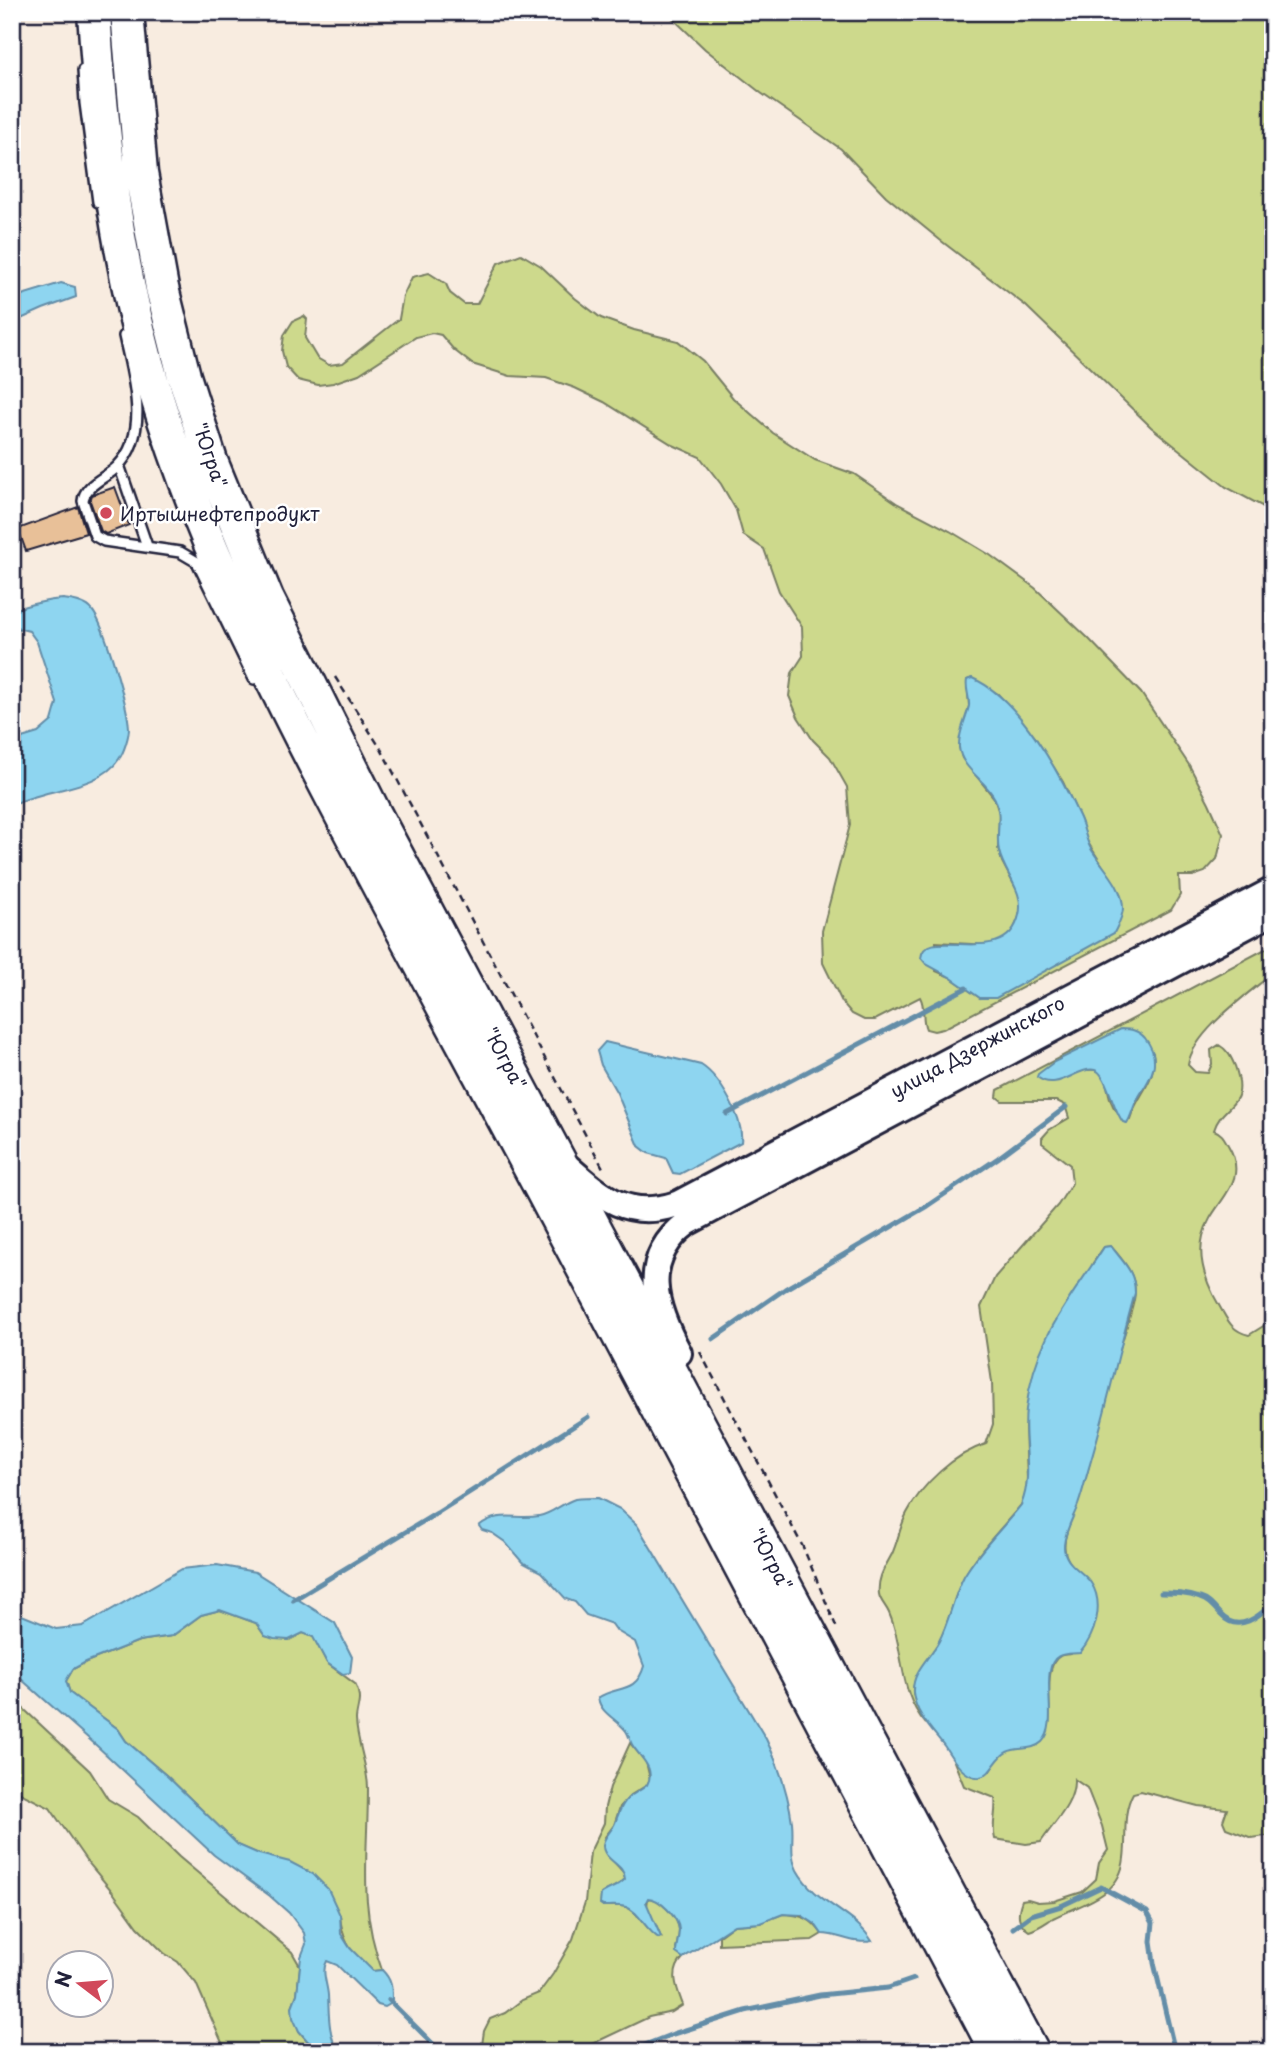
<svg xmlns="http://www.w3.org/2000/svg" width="1285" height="2064" font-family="'Playpen Sans',sans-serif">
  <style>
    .green { fill: #cdd98c; stroke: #787e64; stroke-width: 2; fill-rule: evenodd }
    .water { fill: #8ed5f0; stroke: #638da8; stroke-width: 2 }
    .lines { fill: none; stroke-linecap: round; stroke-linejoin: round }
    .stream { stroke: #638da8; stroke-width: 5 }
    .building { fill: #e8c098; stroke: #22223b; stroke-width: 2 }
    .lane-casing { stroke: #22223b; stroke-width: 14 }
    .secondary-casing { stroke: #22223b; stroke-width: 30 }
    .highway-casing { stroke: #22223b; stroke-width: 37 }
    .path { stroke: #22223b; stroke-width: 2.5; stroke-dasharray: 7 5; stroke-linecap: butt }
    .lane { stroke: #fff; stroke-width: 9 }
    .secondary { stroke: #fff; stroke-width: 24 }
    .highway { stroke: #fff; stroke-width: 32 }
    .poi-dot { fill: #d1495b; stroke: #fff; stroke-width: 2.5 }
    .labels { text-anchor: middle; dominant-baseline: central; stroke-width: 5; stroke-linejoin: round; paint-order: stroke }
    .street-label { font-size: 19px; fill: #22223b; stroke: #fff }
    .poi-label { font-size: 19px; fill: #22223b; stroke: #fff; text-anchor: start }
  </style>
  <rect width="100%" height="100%" fill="#f8ece0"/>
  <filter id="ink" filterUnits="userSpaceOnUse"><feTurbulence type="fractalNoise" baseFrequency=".0143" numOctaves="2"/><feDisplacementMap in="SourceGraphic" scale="14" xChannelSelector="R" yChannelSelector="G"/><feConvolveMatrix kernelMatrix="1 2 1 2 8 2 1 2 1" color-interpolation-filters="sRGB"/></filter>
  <g filter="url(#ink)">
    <path class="green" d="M 666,12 L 1273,12 L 1273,512 L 1226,487 L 1151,427 L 1026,306 L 940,240 L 886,196 L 841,149 L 761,93 L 705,49 Z
      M 521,254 L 541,266 L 575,298 L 601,318 L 634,330 L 678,341 L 703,361 L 733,398 L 773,433 L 815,460 L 854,474 L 898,504 L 950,531 L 990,555 L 1035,588 L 1088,638 L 1141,693 L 1189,765 L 1209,803 L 1223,834 L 1217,859 L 1205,872 L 1193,876 L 1179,876 L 1180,895 L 1171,910 L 943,1029 L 934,1031 L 926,1029 C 921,1018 926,1008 920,997 L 875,1020 L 864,1020 L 852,1014 L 842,1002 L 823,963 L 822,931 L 850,825 L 847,787 L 830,757 L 813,740 L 798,717 L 789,696 L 792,673 L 803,656 L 802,627 L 779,591 L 764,549 L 743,535 L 736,510 L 721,484 L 700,457 L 673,445 L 604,402 L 575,388 L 546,378 L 510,376 L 472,364 L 454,350 L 441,335 L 432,333 L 416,337 L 359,374 L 333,383 L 318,385 L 298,380 L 286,367 L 282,351 L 284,335 L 293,321 L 304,316 L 307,319 L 305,338 L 317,358 L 329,365 L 343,363 L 399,319 L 403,296 L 412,277 L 429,273 L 446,284 L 450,293 L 464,304 L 477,304 L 498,263 ZM 972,678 L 998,694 L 1035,737 L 1063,782 L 1081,821 L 1087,841 L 1120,893 L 980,998 L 950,977 L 936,971 L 936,942 L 990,945 L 1001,941 L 1013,931 L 1019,917 L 1022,900 L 1002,862 L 998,848 L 999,813 L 994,798 L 962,758 L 959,747 L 969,706 L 967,680 Z
      M 1273,945 L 1273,973 C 1248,994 1193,1032 1188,1065 L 1195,1072 L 1208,1073 L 1212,1064 L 1211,1050 L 1219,1045 C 1228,1050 1231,1057 1235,1066 C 1250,1109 1223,1101 1214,1130 C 1222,1133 1224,1138 1228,1145 C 1252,1185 1211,1201 1203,1236 C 1197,1260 1208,1287 1220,1307 C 1228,1321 1232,1331 1249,1335 L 1273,1320 L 1273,1835 L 1252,1838 L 1226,1828 L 1223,1821 L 1227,1809 L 1198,1806 L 1141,1791 L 1133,1793 C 1122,1813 1127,1836 1124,1858 C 1120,1897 1083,1903 1053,1918 C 1045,1923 1039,1928 1029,1931 C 1017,1923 1017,1913 1022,1900 L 1028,1899 L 1038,1902 L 1054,1901 L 1082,1892 L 1096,1879 L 1099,1863 L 1108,1850 L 1102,1826 L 1087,1788 L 1074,1779 C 1075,1804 1054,1822 1041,1842 L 1026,1844 L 995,1839 C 991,1825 997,1813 995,1798 L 964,1786 L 953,1759 L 963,1770 L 990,1771 C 995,1762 1001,1751 1013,1749 C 1034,1746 1042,1751 1049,1724 C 1052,1708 1043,1664 1060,1656 C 1063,1654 1067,1655 1071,1654 L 1091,1584 C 1082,1574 1067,1565 1065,1551 C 1062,1534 1074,1515 1079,1500 C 1094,1455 1102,1409 1115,1364 C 1119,1348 1135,1307 1135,1292 C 1135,1272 1122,1260 1111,1246 L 1104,1247 L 1093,1263 L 1025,1427 L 1027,1479 L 1026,1494 L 1021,1505 C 1002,1528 978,1551 964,1577 C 953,1597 950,1621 939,1642 C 930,1657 916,1670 913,1689 C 912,1700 921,1713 926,1724 C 905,1700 904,1673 898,1644 C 896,1634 893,1622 889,1613 C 886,1606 880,1601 879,1594 C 877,1578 885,1567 892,1554 C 898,1541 900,1526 907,1513 C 922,1484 954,1454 986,1444 L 993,1424 L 992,1382 L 981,1307 L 995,1277 L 1058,1205 L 1072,1183 L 1070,1165 L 1042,1143 L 1042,1138 L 1049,1130 L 1069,1118 L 1065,1105 L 1057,1101 L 1002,1101 L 997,1097 L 998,1090 ZM 1153,1053 C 1158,1080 1137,1095 1130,1119 C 1125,1116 1118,1113 1115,1109 C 1104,1096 1112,1067 1088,1070 Z
      M 220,1610 L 256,1623 L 265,1636 L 289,1640 L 303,1633 L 314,1637 L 327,1663 L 355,1684 C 357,1688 359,1694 359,1699 C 359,1706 356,1713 356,1720 C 357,1744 368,1766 368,1789 C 368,1855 358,1906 382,1970 L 373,1971 C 352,1954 342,1942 340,1915 L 259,1854 L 238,1845 L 167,1776 L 126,1741 L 118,1729 L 70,1693 L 66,1681 L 73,1669 L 86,1662 L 139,1641 L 172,1636 L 201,1615 Z
      M 12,1698 L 90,1771 L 108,1799 L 138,1817 L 179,1857 L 292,1952 L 300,1966 L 297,1994 L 292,2007 L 299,2031 L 317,2052 L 226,2052 L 196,1983 L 178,1962 L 164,1953 L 138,1927 L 112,1891 L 86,1860 L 50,1808 L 12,1789 Z
      M 630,1743 L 646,1762 L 650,1779 L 647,1785 L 631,1795 L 620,1807 L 614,1825 L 605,1837 L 613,1861 L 624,1873 L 625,1879 C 618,1887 609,1888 601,1894 L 603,1906 C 610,1906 619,1905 626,1907 C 639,1911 645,1931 661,1937 L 647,1907 L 648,1898 C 659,1898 675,1915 678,1925 C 681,1932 677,1942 676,1949 L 683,1958 C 669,1972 677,1989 683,2005 L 672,2012 L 649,2017 L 594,2043 L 570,2052 L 481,2052 L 484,2031 L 490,2019 L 505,2013 L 522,2000 L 539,1993 L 553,1974 L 573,1939 L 585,1902 L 590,1852 L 604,1823 L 605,1807 L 610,1787 Z
      M 783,1914 C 802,1915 811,1918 822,1934 L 812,1940 L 719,1944 L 719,1936 L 734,1925 L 760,1923 Z"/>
    <path class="water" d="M 61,283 L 75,287 L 76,297 L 43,309 L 12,323 L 12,298 Z
      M 63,599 C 72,600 86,602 92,610 C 105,625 128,708 129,728 C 129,736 124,752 119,759 C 99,790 44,788 12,805 L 12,741 L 38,733 L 52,721 L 57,703 L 37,642 L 29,631 L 13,627 L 14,610 C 27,605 48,600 63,599 Z
      M 972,678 C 1018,697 1059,772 1079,816 C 1084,826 1085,837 1090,847 C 1100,865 1123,885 1123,908 C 1123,917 1118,925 1114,933 L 996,998 L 980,998 L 950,977 L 926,964 L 921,958 C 924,922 1006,972 1019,915 C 1025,891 1004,874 999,851 C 995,834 1003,817 995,799 C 986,780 961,769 959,747 C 958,733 966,719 969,706 C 970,697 965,689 967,680 Z
      M 1121,1029 C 1131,1029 1138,1030 1145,1038 C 1163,1061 1151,1078 1138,1098 C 1133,1106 1132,1115 1127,1123 L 1123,1122 C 1113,1110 1106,1072 1095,1070 C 1078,1066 1057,1093 1037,1077 L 1038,1074 L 1054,1062 Z
      M 605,1042 L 701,1065 C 720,1077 744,1119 741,1142 L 680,1174 L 673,1173 L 666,1158 L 648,1153 L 639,1146 L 617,1093 L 601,1065 L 597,1051 Z
      M 1111,1246 C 1123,1262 1135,1271 1135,1293 C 1119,1349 1107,1407 1090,1464 C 1086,1477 1083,1491 1078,1505 C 1073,1518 1065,1531 1064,1545 C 1063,1564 1082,1570 1091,1583 C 1105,1604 1095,1635 1080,1653 C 1074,1654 1064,1653 1059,1656 C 1037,1668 1061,1724 1042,1742 C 1031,1752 1018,1746 1007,1752 C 996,1757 992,1775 980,1777 C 964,1779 952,1758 945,1747 C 933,1731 915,1714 913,1692 C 912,1671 930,1658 939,1641 C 950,1620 953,1597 964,1576 C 979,1550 1003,1528 1021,1505 C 1034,1475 1022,1441 1026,1409 C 1035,1338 1067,1304 1104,1247 Z
      M 598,1498 L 620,1509 L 637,1525 L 766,1739 C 779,1766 788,1792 792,1822 C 794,1839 789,1855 797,1870 C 815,1903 854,1912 872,1941 C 855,1945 839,1934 822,1934 L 815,1924 L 801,1915 L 783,1914 L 760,1923 L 734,1925 L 683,1958 L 676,1953 C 676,1945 679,1938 679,1930 C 679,1918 659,1898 648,1898 L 646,1902 L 661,1937 L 659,1938 C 646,1931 639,1911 626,1907 C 619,1905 610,1906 603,1906 L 600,1904 L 601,1894 C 609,1888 618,1887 625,1879 C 624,1866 611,1863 605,1853 C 598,1841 611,1833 615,1823 C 619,1813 620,1806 628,1798 C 634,1793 641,1790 647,1785 C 656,1769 641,1758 633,1746 C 630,1742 629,1735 626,1731 C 616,1718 601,1714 598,1698 C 616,1685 636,1695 644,1666 L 635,1642 L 617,1631 L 612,1624 L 586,1615 L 575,1602 L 566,1599 L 541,1572 L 522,1562 L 505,1542 L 492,1533 L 482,1530 L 479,1526 C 498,1510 517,1520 539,1516 C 552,1514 562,1503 575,1499 C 582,1498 591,1498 598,1498 Z
      M 217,1565 L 255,1572 L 335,1623 L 352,1657 L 350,1673 L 343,1674 L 327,1663 L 313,1637 L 303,1633 L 289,1640 L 274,1639 L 265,1636 L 256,1623 L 220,1610 L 201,1615 L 172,1636 L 139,1641 L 86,1662 L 73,1669 L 66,1681 L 70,1693 L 118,1729 L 126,1741 L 167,1776 L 238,1845 L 259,1854 L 290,1862 L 313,1874 L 328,1889 L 340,1915 L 341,1934 L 350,1948 L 373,1971 L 382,1970 C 393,1981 392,1989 392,2003 L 385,2007 L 378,2005 L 337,1965 L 327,1961 C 321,1971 327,1983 328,1995 C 329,2015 328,2033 338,2052 L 317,2052 L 299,2031 L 293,2018 L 292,2007 L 297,1994 L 301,1957 L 306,1944 L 304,1933 L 289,1913 L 270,1896 L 214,1855 L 97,1746 L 12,1671 L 12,1611 L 56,1629 L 83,1626 L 182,1569 Z"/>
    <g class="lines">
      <path class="stream" d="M 727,1114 L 966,988
        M 713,1339 L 785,1289 L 927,1206 L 998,1158 L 1066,1107
        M 1161,1593 C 1174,1593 1187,1593 1200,1598 C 1210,1601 1214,1608 1221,1615 C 1239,1634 1259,1616 1273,1603
        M 293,1600 L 437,1513 L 588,1417
        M 1013,1928 L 1031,1915 L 1061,1906 L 1101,1887 L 1147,1912 L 1153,1923 L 1151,1941 L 1154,1963 L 1175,2052
        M 389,2000 L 441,2052
        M 627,2052 L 673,2034 L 745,2011 L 820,1995 L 888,1988 L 914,1979"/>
    </g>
    <path class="building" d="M 115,487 L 129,525 L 106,534 L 101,531 L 90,501 L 92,495 Z
      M 78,507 L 86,533 L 26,551 L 18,529 Z"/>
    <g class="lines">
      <g class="lane-casing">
        <path id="lane" d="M 83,70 L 85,103 L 98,202
          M 124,336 C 133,377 151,433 117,467 C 106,478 84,485 83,501 L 95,536 L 104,541 L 180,552 L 197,562 L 254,679
          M 119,465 L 147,546"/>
      </g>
      <g class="secondary-casing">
        <path id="secondary" d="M 568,1167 C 603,1198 628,1220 677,1204 L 1273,890
          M 679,1353 C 655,1308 638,1260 687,1223 L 1273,912"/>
      </g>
      <g class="highway-casing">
        <path id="highway" d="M 94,12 C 102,140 118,268 155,391 C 197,532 262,664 330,794 C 400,928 472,1060 543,1193 C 696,1478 846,1765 997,2052
          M 127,12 L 141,173 L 162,288 L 184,376 L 211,461 L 267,598 L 374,812 L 1033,2052"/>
      </g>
      <path class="path" d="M 335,677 L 381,749 L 603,1168
        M 700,1352 L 803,1547 L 838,1631"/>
      <use href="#lane" class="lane"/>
      <use href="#secondary" class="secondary"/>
      <use href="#highway" class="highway"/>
    </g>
  </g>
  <circle class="poi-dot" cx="106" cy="513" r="7"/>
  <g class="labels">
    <g class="street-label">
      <text transform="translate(211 455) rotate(71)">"Югра"</text>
      <text transform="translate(977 1046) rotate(-28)">улица Дзержинского</text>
      <text transform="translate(506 1058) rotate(62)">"Югра"</text>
      <text transform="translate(772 1559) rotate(62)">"Югра"</text>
    </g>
    <g class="poi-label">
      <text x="120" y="513">Иртышнефтепродукт</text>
    </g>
  </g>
  <rect width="1285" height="2064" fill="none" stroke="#fff" stroke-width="42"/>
  <rect x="21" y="21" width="1243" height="2022" fill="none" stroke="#22223b" stroke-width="2.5" filter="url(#ink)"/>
  <g transform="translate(80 1984) rotate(286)"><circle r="33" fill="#ffffff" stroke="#a7a7b1" stroke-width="2"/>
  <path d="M0-5L12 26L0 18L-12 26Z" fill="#d1495b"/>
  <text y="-10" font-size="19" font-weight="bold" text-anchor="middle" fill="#22223b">N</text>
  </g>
</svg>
